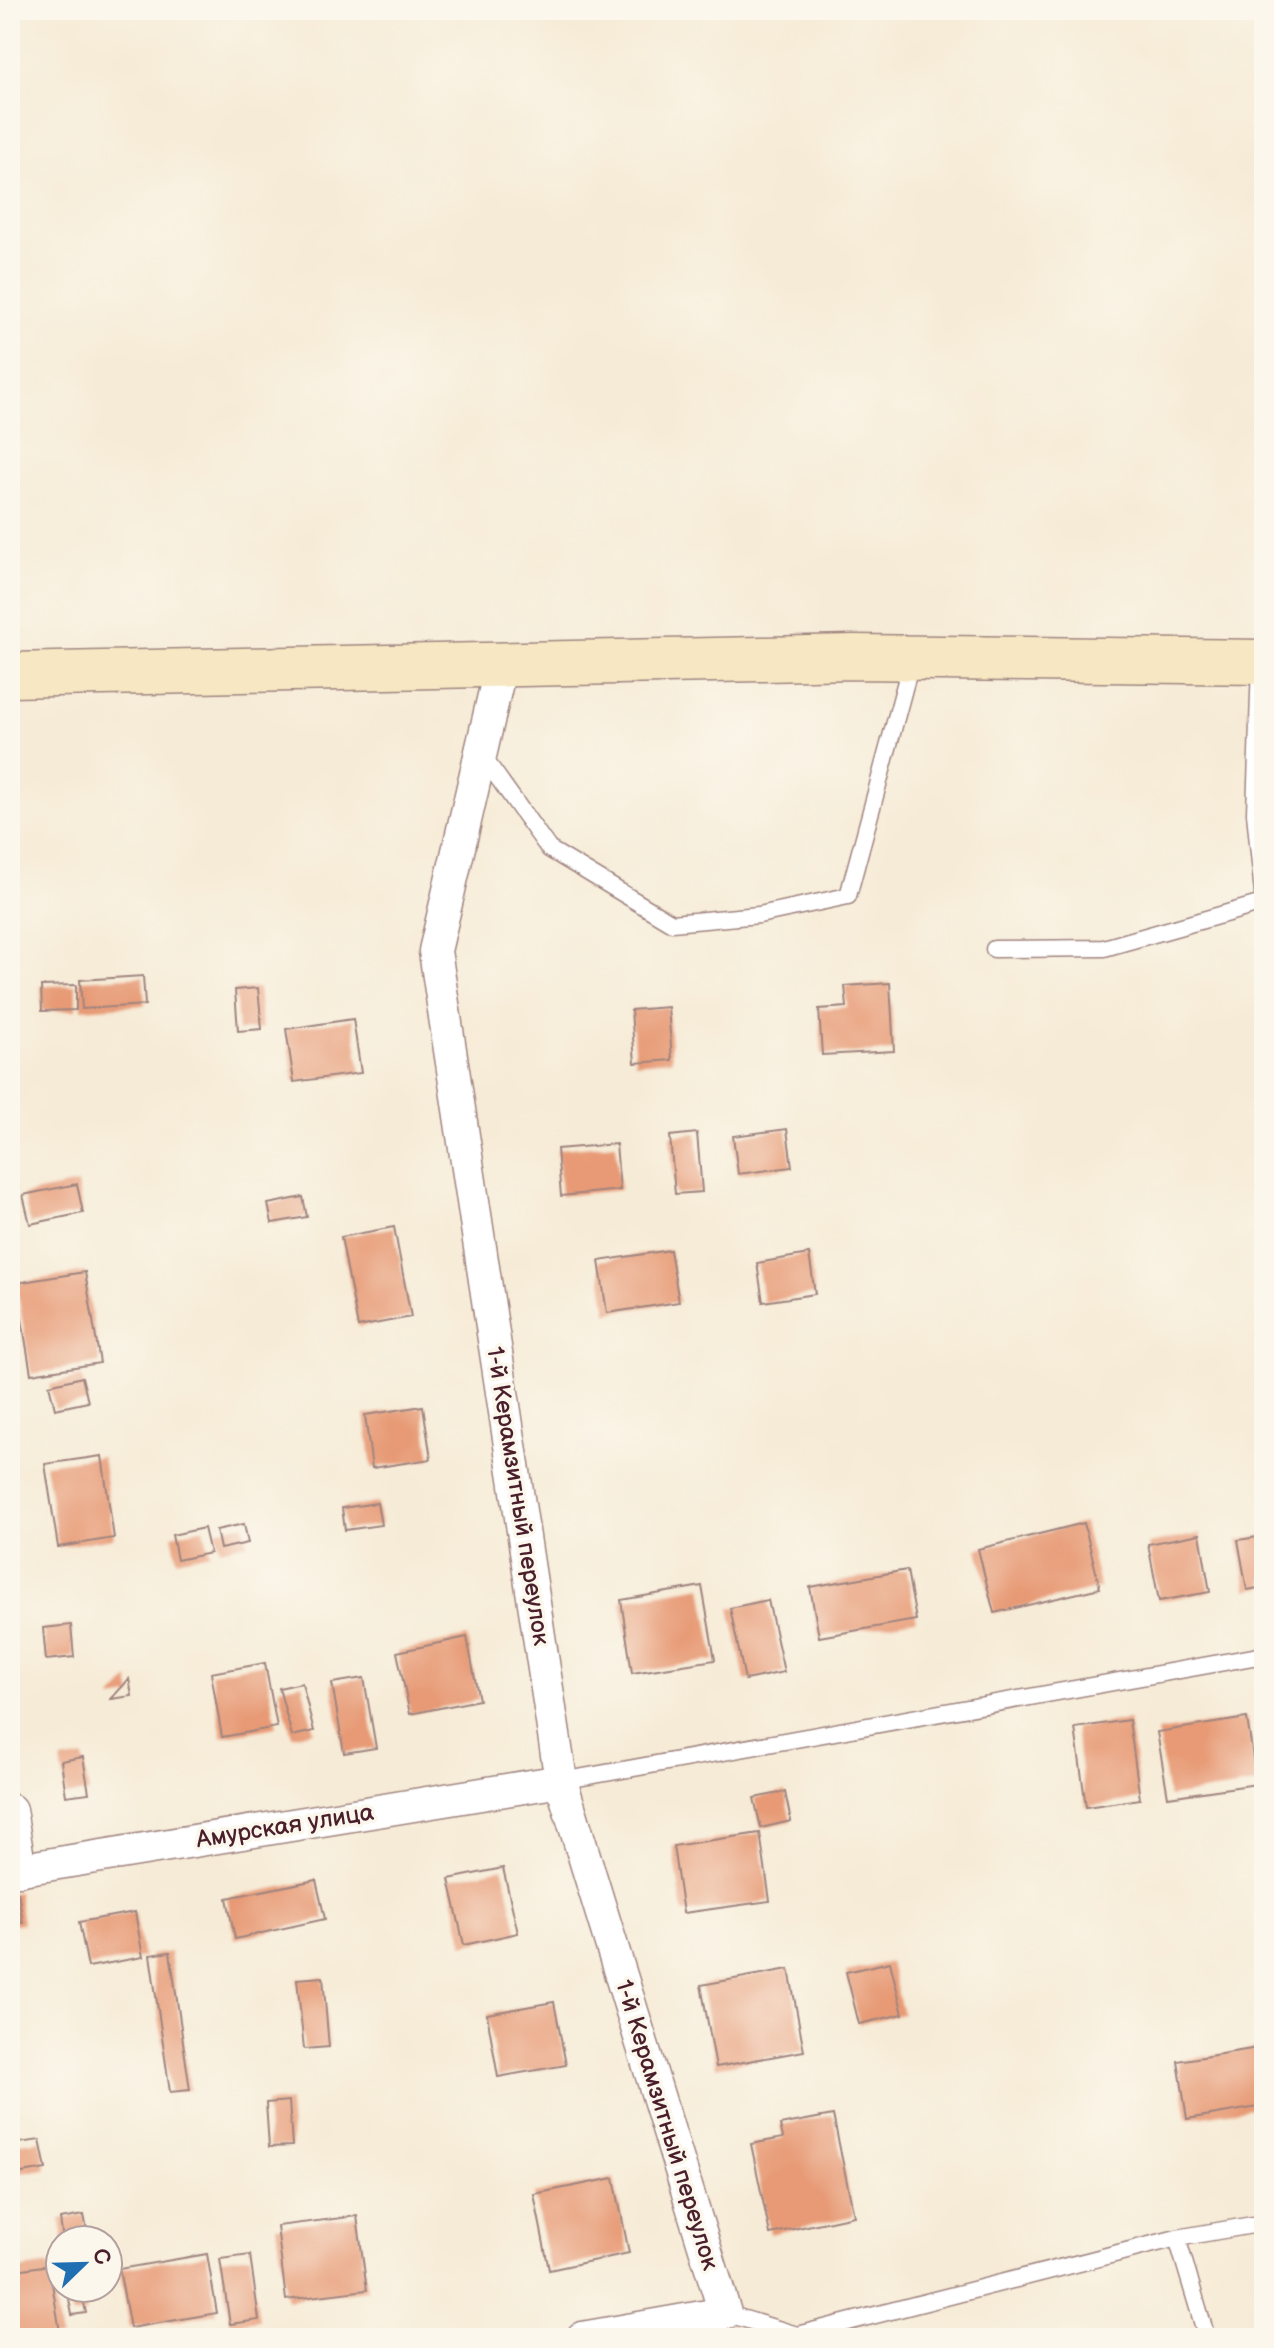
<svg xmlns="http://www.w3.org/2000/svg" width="1274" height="2348" font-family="'Balsamiq Sans',sans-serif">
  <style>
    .building { fill: #e79a75 }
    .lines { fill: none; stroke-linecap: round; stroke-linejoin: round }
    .lane-casing { stroke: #a08580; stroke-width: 19 }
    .street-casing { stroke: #a08580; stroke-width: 35 }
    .secondary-casing { stroke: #a08580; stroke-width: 47 }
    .lane { stroke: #fff; stroke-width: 16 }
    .street { stroke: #fff; stroke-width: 32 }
    .secondary { stroke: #f7e8c3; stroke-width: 44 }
    .labels { text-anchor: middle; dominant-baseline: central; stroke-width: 7; stroke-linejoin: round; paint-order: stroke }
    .street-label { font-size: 24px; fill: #4a1f2b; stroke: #fbf7ec }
  </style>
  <rect width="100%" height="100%" fill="#fbf7ec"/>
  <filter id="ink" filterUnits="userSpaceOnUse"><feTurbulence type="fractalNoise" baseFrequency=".0125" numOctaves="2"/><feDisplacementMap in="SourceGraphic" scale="16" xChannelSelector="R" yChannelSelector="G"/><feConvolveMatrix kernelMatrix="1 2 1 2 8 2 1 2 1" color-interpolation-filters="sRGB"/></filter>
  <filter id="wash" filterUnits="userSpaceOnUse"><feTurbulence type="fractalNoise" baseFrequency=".006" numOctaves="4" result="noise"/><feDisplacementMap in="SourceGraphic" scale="32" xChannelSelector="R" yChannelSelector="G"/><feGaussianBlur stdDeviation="1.8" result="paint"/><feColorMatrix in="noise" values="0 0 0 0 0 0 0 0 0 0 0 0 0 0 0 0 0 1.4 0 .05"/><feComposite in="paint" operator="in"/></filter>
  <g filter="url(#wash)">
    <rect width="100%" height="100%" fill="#f6ebd6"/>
    <g id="blocks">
      <path class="building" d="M 143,976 L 145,1005 L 82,1009 L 80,980 Z
        M 890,983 L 894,1051 L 822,1055 L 819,1009 L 847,1007 L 845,986 Z
        M 76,985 L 76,1010 L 42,1011 L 41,986 Z
        M 258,988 L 262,1029 L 238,1031 L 235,990 Z
        M 668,1007 L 672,1060 L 635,1063 L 631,1010 Z
        M 353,1019 L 361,1073 L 294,1082 L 286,1029 Z
        M 787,1129 L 792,1167 L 738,1174 L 733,1136 Z
        M 697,1133 L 702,1192 L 675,1194 L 670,1136 Z
        M 616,1144 L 620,1190 L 561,1196 L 557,1149 Z
        M 77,1184 L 83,1213 L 30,1224 L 23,1195 Z
        M 303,1197 L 307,1217 L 272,1223 L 268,1204 Z
        M 394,1227 L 411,1317 L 358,1327 L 341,1237 Z
        M 670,1250 L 679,1302 L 607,1313 L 599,1261 Z
        M 809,1254 L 815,1294 L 763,1302 L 757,1263 Z
        M 85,1272 L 100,1363 L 31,1374 L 16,1283 Z
        M 82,1377 L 88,1402 L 55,1409 L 49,1385 Z
        M 423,1406 L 431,1459 L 372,1468 L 365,1415 Z
        M 102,1456 L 114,1538 L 58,1547 L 45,1464 Z
        M 377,1503 L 381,1525 L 345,1530 L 342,1508 Z
        M 1084,1523 L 1100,1588 L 994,1613 L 978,1549 Z
        M 244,1524 L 248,1543 L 220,1549 L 216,1530 Z
        M 204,1528 L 210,1553 L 177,1560 L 172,1535 Z
        M 1200,1534 L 1210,1592 L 1159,1601 L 1148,1544 Z
        M 1264,1536 L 1264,1587 L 1247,1590 L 1238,1540 Z
        M 907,1570 L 916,1620 L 819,1637 L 810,1587 Z
        M 702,1586 L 715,1660 L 632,1673 L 621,1600 Z
        M 768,1600 L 784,1672 L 745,1680 L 730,1608 Z
        M 71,1625 L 74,1657 L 46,1660 L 43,1628 Z
        M 467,1637 L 479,1700 L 410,1714 L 397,1652 Z
        M 265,1663 L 277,1727 L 222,1737 L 211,1673 Z
        M 364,1678 L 376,1748 L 344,1753 L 332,1683 Z
        M 129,1679 L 132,1696 L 111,1699 Z
        M 302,1683 L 314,1731 L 292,1736 L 279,1688 Z
        M 1247,1718 L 1257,1784 L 1168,1797 L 1157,1732 Z
        M 1129,1720 L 1140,1799 L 1086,1807 L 1075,1728 Z
        M 83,1757 L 89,1793 L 66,1796 L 61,1761 Z
        M 785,1792 L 791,1821 L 761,1828 L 754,1798 Z
        M 760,1833 L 770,1901 L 683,1913 L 673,1846 Z
        M 503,1868 L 518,1933 L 464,1945 L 449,1879 Z
        M 316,1880 L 325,1919 L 235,1939 L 227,1898 Z
        M 18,1892 L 23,1923 L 10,1925 L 10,1893 Z
        M 135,1912 L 143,1957 L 88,1967 L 79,1922 Z
        M 170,1952 L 190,2090 L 170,2092 L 150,1955 Z
        M 890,1962 L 903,2014 L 859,2024 L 846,1972 Z
        M 789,1969 L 804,2051 L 716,2067 L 701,1985 Z
        M 323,1977 L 329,2047 L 304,2049 L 297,1979 Z
        M 554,2002 L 566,2065 L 498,2077 L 487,2014 Z
        M 1258,2048 L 1264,2106 L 1187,2119 L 1178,2061 Z
        M 289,2101 L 292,2146 L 269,2147 L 266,2103 Z
        M 833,2115 L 854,2216 L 770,2234 L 751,2144 L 783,2138 L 780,2125 Z
        M 40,2140 L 46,2169 L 16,2174 L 11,2144 Z
        M 614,2178 L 629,2253 L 549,2270 L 534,2194 Z
        M 84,2215 L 89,2240 L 63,2240 L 60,2219 Z
        M 357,2216 L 367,2290 L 286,2300 L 277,2226 Z
        M 207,2254 L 217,2313 L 130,2328 L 119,2269 Z
        M 250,2255 L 259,2320 L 230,2324 L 220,2259 Z
        M 49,2265 L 61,2338 L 10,2338 L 10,2271 Z
        M 67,2288 L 81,2288 L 86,2313 L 72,2315 Z"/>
    </g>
  </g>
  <g filter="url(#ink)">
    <use href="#blocks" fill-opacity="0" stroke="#a08580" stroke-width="2"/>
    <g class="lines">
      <g class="lane-casing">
        <path id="lane" d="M 1260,664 L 1255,813 L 1264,904
          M 481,754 L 549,849 L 672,923 L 759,915 L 848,896 L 912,659
          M 994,949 L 1104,948 L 1263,903
          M 561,1781 L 1264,1655
          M 1177,2238 L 1207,2338
          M 725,2313 L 797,2335 L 1177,2238 L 1264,2223"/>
      </g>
      <g class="street-casing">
        <path id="street" d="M 501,665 L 435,951 L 561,1781 L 725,2313 L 582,2338
          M 10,1810 L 20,1870
          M 10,1871 L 561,1781"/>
      </g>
      <g class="secondary-casing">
        <path id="secondary" d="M 10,675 L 854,657 L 1264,662"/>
      </g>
      <use href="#lane" class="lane"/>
      <use href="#street" class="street"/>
      <use href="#secondary" class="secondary"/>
    </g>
  </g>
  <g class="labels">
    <g class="street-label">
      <text transform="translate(518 1496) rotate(81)">1-й Керамзитный переулок</text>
      <text transform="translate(285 1826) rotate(-9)">Амурская улица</text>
      <text transform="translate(667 2125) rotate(73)">1-й Керамзитный переулок</text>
    </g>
  </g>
  <rect width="1274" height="2348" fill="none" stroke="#fbf7ec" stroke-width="40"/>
  <g transform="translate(84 2264) rotate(67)"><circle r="38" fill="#fbf7ec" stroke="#b4a19f" stroke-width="2"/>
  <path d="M0-6L14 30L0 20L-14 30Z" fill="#1f6fb2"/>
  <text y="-12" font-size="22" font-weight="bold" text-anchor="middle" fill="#4a1f2b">С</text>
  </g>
</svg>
